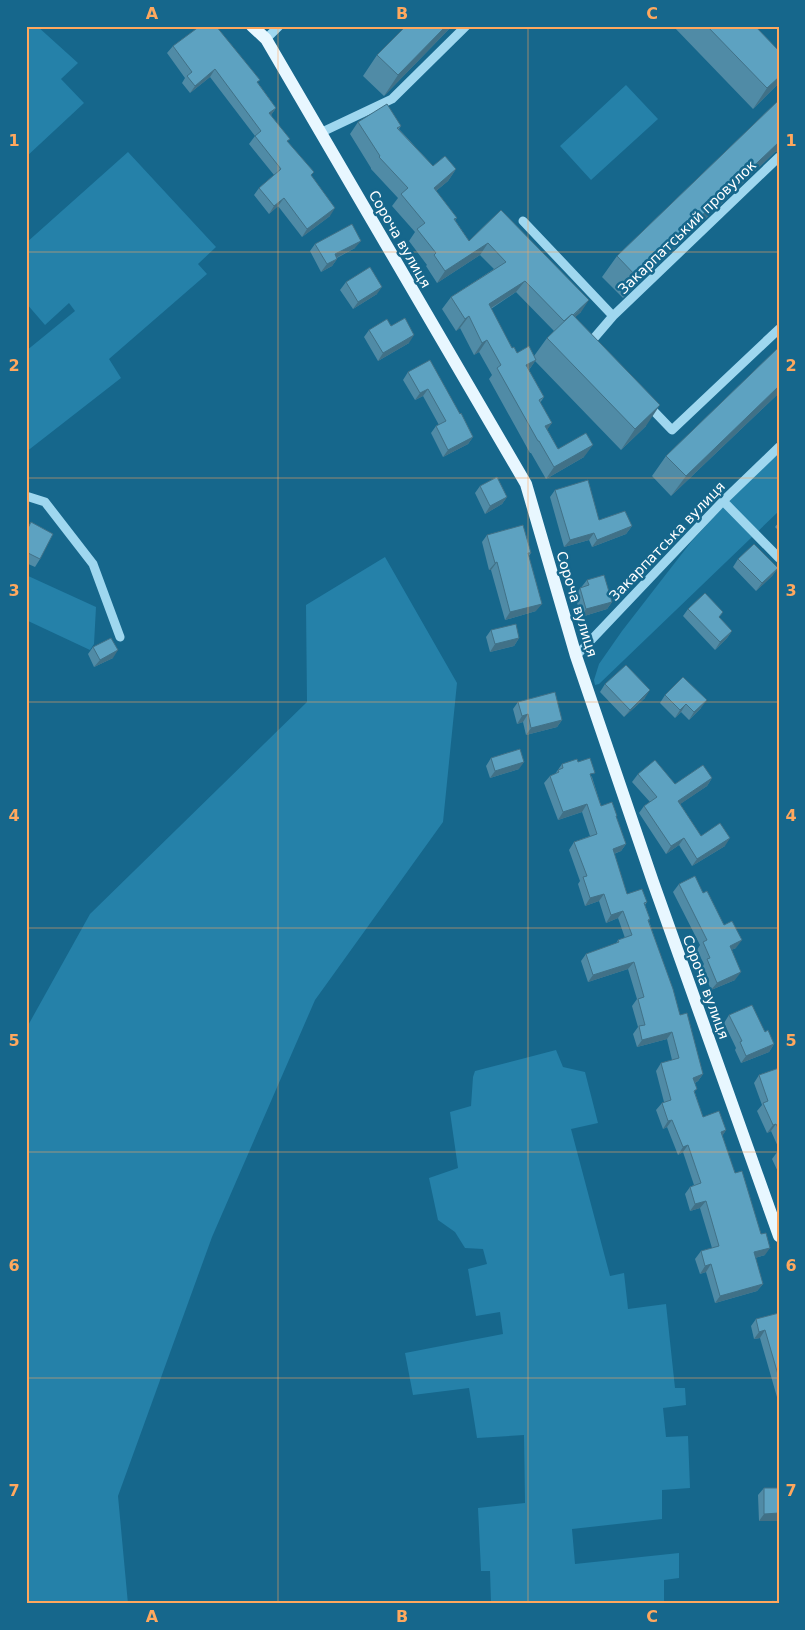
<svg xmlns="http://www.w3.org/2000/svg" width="805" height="1630" font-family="'DejaVu Sans',sans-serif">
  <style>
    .green { fill: #2581a9 }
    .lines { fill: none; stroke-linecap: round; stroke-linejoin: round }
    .minor { stroke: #9fd7ef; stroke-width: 9 }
    .major { stroke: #e8f7ff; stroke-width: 12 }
    .wall { fill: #508ba6; fill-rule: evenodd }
    .shaded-wall { fill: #417187 }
    .building { fill: #5da2c1; stroke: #417187 }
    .grid { fill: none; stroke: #ffa85e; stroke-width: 1; stroke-opacity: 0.55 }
    .labels { text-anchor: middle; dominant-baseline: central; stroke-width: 5; stroke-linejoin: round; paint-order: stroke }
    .street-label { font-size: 14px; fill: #fff; stroke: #16678c }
    .neatline { fill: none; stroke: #ffa85e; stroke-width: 2 }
    .grid-label { font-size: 16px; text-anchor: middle; font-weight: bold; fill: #ffa85e }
  </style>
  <rect width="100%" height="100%" fill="#16678c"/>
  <path class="green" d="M 26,26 L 37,26 L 78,63 L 61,79 L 84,103 L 26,157 Z
    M 626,85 L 658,119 L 591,180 L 560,146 Z
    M 128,152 L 216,247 L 198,264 L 207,274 L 109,359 L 121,378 L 26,452 L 26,351 L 75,311 L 69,303 L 45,325 L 26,303 L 26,243 Z
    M 779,452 L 779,511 L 599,684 L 595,685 L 594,680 L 599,664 L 622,631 L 691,542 L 735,494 Z
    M 385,557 L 457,683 L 443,822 L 315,1000 L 212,1237 L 118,1496 L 128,1604 L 26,1604 L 26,1029 L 90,914 L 307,702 L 306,605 Z
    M 26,575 L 96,607 L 94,644 L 90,650 L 26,620 Z
    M 556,1050 L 563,1067 L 585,1072 L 598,1123 L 571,1129 L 610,1276 L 624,1273 L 628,1309 L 666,1304 L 675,1388 L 685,1388 L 686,1405 L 663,1408 L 666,1437 L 688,1436 L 690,1488 L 662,1490 L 662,1519 L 572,1529 L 575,1564 L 679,1553 L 679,1578 L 664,1580 L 664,1604 L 473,1604 L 491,1602 L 490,1571 L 481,1571 L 478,1508 L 525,1503 L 524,1435 L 477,1438 L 469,1388 L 413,1395 L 405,1353 L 503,1334 L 500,1312 L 476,1316 L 468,1269 L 487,1264 L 483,1249 L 465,1248 L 455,1232 L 438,1220 L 429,1178 L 458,1168 L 450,1112 L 471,1106 L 473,1077 L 475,1071 Z"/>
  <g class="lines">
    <path class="minor" d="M 266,39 L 279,26
      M 320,133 L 392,99 L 466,26
      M 523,221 L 613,316 L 779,157
      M 590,345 L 589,344 L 613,316
      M 647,404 L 672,430 L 779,329
      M 26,496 L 45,502 L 93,564 L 120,637
      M 723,501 L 779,558
      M 576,656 L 723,501 L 779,447"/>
    <path class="major" d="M 252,26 L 266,39 L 526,484 L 576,656 L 653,882 L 779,1236"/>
  </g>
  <path class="wall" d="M 406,26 L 452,26 L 384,96 L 363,76 L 377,55 Z
    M 673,26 L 755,26 L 779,51 L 779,83 L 753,109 Z
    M 173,46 L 258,83 L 276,108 L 271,115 L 288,142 L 311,176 L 330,216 L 302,237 L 278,206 L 269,214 L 254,195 L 259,188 L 274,175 L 249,144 L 255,136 L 210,77 L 190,93 L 182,83 L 185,78 L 167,53 Z
    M 779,100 L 779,151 L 775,152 L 623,298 L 602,277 L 617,256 Z
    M 358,122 L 401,126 L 399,129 L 433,166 L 456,169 L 448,181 L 436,191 L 457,218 L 455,220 L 469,241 L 501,210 L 581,312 L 575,317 L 646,426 L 621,450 L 535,361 L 529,370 L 544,397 L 540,403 L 552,423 L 547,429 L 558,449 L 584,457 L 546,479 L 531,453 L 530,453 L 489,379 L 492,375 L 479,352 L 474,355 L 460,328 L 456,331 L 442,309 L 451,297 L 494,269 L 480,255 L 437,283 L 426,266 L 427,265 L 409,241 L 415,232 L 392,206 L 398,198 L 371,169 L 371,168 L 350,134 ZM 516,292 L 554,331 L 547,338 L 534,356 L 517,353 L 512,348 L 491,309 Z
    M 315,244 L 355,248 L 337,258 L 337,259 L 332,266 L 321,272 L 310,251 Z
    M 346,282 L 377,294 L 353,309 L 340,290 Z
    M 391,326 L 409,343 L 378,361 L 364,337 L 369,330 Z
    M 779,347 L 779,393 L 671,496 L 652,476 L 666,456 Z
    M 408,372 L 460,414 L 473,437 L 468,444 L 443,457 L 431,433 L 436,426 L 439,425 L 423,396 L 415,400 L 403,380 Z
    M 480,486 L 507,497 L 502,504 L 485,514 L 475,493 Z
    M 555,490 L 599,520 L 632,526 L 626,534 L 592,547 L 589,540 L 564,547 L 550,497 Z
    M 31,522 L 40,559 L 35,567 L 26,563 L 26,530 Z
    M 779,522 L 779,531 L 775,527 Z
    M 487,535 L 531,553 L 529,556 L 536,611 L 505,620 L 491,570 L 489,570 L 482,542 Z
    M 738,559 L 778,568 L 772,576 L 756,591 L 733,567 Z
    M 587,580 L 612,602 L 607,609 L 581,617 L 575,595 Z
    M 688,609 L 720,618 L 732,631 L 727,638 L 715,650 L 683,616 Z
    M 491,630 L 519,638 L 514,646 L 490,652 L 486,637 Z
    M 93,647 L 113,658 L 94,667 L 88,654 Z
    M 605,684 L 645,698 L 624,717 L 600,692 Z
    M 665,695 L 701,708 L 689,720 L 681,712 L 675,718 L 660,703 Z
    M 518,702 L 562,720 L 557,727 L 526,735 L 523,722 L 517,724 L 513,709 Z
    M 491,758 L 519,769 L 490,778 L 486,766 Z
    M 578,762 L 592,777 L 601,806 L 616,817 L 626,844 L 621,851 L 614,854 L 627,894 L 647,902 L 645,905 L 650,919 L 649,921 L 680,1015 L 703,1074 L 698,1081 L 695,1083 L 695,1093 L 703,1117 L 726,1130 L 722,1136 L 735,1173 L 765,1255 L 755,1258 L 763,1284 L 757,1291 L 715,1303 L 706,1272 L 700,1274 L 695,1259 L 701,1251 L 712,1248 L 700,1208 L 690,1211 L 685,1194 L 690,1187 L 694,1185 L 683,1152 L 678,1155 L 667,1127 L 663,1129 L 656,1110 L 662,1103 L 664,1102 L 656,1071 L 661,1063 L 672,1060 L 667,1039 L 637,1047 L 633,1034 L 638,1027 L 632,1006 L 637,999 L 628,969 L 588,982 L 581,961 L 586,954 L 616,944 L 618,940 L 625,938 L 618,918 L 606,923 L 599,901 L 585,906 L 578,884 L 580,881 L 569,850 L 574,842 L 590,836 L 582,812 L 558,820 L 544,783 L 550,776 L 555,774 L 562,764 Z
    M 638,774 L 675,784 L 712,778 L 707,786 L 680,804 L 701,836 L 725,846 L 692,866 L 679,845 L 666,854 L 639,813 L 644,806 L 650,802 L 632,782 Z
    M 679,884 L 703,893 L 736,948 L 731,950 L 735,980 L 711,990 L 702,967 L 704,964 L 697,950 L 700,945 L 673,892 Z
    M 729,1015 L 765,1032 L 774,1044 L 769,1052 L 741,1063 L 735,1050 L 736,1048 L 724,1023 Z
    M 779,1068 L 779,1149 L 771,1131 L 767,1133 L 757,1111 L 762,1105 L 754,1083 L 759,1075 Z
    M 778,1151 L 779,1151 L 779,1174 L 772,1159 Z
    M 779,1313 L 779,1404 L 760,1338 L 754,1339 L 751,1326 L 756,1319 Z
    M 764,1488 L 779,1521 L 759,1521 L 758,1495 Z"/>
  <path class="shaded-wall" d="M 446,26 L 452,26 L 384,96 L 398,75 Z
    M 215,69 L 210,77 L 190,93 L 195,86 Z
    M 779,77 L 779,83 L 753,109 L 767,88 Z
    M 276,108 L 271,115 L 269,113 Z
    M 779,142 L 779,151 L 775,152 L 623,298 L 637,277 Z
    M 456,169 L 448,181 L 425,200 L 434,188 Z
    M 284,198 L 278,206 L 269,214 L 274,206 Z
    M 335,208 L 330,216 L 302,237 L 307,229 Z
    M 361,241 L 355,248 L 330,261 L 335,254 Z
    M 488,243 L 480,255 L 437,283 L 445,271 Z
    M 337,259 L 332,266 L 321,272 L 327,264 Z
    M 525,281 L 516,292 L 480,315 L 489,304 Z
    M 382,287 L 377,294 L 353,309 L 358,302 Z
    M 589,300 L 581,312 L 557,334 L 566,323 Z
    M 469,316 L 460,328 L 456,331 L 465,319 Z
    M 414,335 L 409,343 L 378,361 L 383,353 Z
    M 487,340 L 479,352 L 474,355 L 482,343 Z
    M 536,360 L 528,371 L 526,365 Z
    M 779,386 L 779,393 L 671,496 L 686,476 Z
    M 428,389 L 423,396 L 415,400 L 420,393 Z
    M 660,405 L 646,426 L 621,450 L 635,429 Z
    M 552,423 L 543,435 L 545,426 Z
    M 473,437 L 468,444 L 443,457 L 448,450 Z
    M 593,445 L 584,457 L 546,479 L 554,467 Z
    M 507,497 L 502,504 L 485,514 L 490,506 Z
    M 632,526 L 626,534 L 592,547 L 597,540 Z
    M 594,533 L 589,540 L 564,547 L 570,540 Z
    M 497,562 L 491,570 L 489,570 L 495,563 Z
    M 778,568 L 772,576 L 756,591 L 762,583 Z
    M 612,602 L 607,609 L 581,617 L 586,609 Z
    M 542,604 L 536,611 L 505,620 L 510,612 Z
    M 732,631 L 727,638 L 715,650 L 720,642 Z
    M 519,638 L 514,646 L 490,652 L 495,644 Z
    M 118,650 L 113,658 L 94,667 L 100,660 Z
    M 650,690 L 645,698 L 624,717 L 630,710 Z
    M 707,700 L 701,708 L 689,720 L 694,712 Z
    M 686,704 L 681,712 L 675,718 L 680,710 Z
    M 528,714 L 523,722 L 517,724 L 522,716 Z
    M 562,720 L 557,727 L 526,735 L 531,728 Z
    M 524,762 L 519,769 L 490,778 L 495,771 Z
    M 712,778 L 707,786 L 673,809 L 678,801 Z
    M 587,804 L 582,812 L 558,820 L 563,812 Z
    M 684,838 L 679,845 L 666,854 L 671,846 Z
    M 730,838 L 725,846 L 692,866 L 697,859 Z
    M 626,844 L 621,851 L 607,856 L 613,849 Z
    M 604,894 L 599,901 L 585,906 L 590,898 Z
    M 623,911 L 618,918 L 606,923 L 611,915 Z
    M 742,940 L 736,948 L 724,953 L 730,946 Z
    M 634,962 L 628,969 L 588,982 L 593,975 Z
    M 741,972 L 735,980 L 711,990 L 717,983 Z
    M 672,1032 L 667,1039 L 637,1047 L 642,1040 Z
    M 774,1044 L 769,1052 L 741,1063 L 746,1056 Z
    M 703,1074 L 698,1081 L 688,1086 L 693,1078 Z
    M 672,1120 L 667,1127 L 663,1129 L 668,1121 Z
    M 776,1124 L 771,1131 L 767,1133 L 773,1125 Z
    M 726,1130 L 721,1138 L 721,1132 Z
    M 688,1145 L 683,1152 L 678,1155 L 683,1147 Z
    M 706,1201 L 700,1208 L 690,1211 L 695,1204 Z
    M 770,1248 L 765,1255 L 748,1260 L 754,1252 Z
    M 711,1264 L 706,1272 L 700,1274 L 705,1266 Z
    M 763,1284 L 757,1291 L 715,1303 L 720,1296 Z
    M 765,1330 L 760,1338 L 754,1339 L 759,1332 Z
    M 779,1513 L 779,1521 L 759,1521 L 764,1514 Z"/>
  <path class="building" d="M 200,26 L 216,26 L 260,80 L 257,82 L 276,108 L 269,113 L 290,139 L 287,141 L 314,172 L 311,175 L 335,208 L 307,229 L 284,198 L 274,206 L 259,188 L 281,169 L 255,136 L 261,131 L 215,69 L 195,86 L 187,76 L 192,72 L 173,46 Z
    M 406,26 L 446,26 L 398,75 L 377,55 Z
    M 707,26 L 755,26 L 779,51 L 779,77 L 767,88 Z
    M 779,100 L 779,142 L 637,277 L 617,256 Z
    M 387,104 L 401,126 L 397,128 L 433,166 L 445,156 L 456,169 L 434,188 L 457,218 L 454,219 L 469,241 L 501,210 L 589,300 L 573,315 L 572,314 L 564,321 L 525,281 L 489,304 L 512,348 L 514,347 L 517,353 L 529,346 L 536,360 L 526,365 L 544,397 L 539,400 L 552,423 L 545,426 L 558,449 L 586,433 L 593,445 L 554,467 L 539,441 L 538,441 L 497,368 L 501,365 L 487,340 L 482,343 L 469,316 L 465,319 L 451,297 L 506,262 L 488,243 L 445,271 L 434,255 L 436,253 L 417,229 L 425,223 L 401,194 L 408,188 L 379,157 L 380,156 L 358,122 Z
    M 352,224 L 361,241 L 335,254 L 337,259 L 327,264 L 315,244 Z
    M 370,267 L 382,287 L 358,302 L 346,282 Z
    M 572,314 L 660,405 L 635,429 L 547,338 Z
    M 405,318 L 414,335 L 383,353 L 369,330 L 387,319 L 391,326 Z
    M 779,347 L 779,386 L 686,476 L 666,456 Z
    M 430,360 L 460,414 L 461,413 L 473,437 L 448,450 L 436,426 L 446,421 L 428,389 L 420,393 L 408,372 Z
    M 497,477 L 507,497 L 490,506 L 480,486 Z
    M 588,480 L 599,520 L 625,511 L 632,526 L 597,540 L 594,533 L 570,540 L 555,490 Z
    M 31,522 L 53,534 L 40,559 L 26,552 L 26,532 Z
    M 523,525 L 531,553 L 528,553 L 542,604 L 510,612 L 497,562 L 495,563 L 487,535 Z
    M 754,544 L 778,568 L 762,583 L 738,559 Z
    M 604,575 L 612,602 L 586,609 L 580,588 L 589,585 L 587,580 Z
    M 705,593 L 723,612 L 719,617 L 732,631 L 720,642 L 688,609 Z
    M 516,624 L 519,638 L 495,644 L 491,630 Z
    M 111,638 L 118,650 L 100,660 L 93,647 Z
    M 626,665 L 650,690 L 630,710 L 605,684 Z
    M 683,677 L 707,700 L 694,712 L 686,704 L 680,710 L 665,695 Z
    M 555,692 L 562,720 L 531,728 L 528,714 L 522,716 L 518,702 Z
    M 520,749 L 524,762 L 495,771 L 491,758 Z
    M 590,758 L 595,773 L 590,774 L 601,806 L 612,802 L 617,816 L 616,816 L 626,844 L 613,849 L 627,894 L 642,889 L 647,902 L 644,903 L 650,919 L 648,920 L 673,989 L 680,1015 L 687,1013 L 703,1074 L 693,1078 L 697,1089 L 694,1091 L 703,1117 L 719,1111 L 726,1130 L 721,1132 L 735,1173 L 742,1171 L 761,1234 L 766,1233 L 770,1248 L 754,1252 L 763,1284 L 720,1296 L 711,1264 L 705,1266 L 701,1251 L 719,1246 L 706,1201 L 695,1204 L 690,1187 L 701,1183 L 688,1145 L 683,1147 L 672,1120 L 668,1121 L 662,1103 L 671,1100 L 661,1063 L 679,1058 L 672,1032 L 642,1040 L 639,1026 L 645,1025 L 638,999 L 644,997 L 634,962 L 593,975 L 586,954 L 619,942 L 618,940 L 632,935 L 623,911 L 611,915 L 604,894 L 590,898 L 583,877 L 587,876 L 574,842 L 597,834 L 587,804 L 563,812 L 550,776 L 559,772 L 558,770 L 563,768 L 562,764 L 577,759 L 578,762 Z
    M 655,760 L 675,784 L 703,765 L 712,778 L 678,801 L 701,836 L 720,823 L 730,838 L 697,859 L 684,838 L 671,846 L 644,806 L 657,797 L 638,774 Z
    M 695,876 L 703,893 L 707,891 L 724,925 L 732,921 L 742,940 L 730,946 L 741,972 L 717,983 L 707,959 L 710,958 L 703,942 L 707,940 L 679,884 Z
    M 752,1005 L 765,1032 L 768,1030 L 774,1044 L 746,1056 L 740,1042 L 742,1041 L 729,1015 Z
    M 779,1068 L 778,1083 L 779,1130 L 776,1124 L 773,1125 L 763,1103 L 768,1101 L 759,1075 Z
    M 779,1313 L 779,1378 L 765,1330 L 759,1332 L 756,1319 Z
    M 764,1488 L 779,1488 L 779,1513 L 764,1514 Z
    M 772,1601 L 779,1602 L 779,1604 L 772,1604 Z"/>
  <path class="grid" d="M 278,26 L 278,1604M 528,26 L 528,1604M 26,252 L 779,252M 26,478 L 779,478M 26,702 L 779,702M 26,928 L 779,928M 26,1152 L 779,1152M 26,1378 L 779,1378"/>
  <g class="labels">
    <g class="street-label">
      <text transform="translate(687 227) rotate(-44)">Закарпатський провулок</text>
      <text transform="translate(400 239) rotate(60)">Сороча вулиця</text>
      <text transform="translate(667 541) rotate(-46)">Закарпатська вулиця</text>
      <text transform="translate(577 604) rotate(73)">Сороча вулиця</text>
      <text transform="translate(706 987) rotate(70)">Сороча вулиця</text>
    </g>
  </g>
  <rect width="805" height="1630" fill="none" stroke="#16678c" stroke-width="55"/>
  <rect x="28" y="28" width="750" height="1574" class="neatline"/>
  <g class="grid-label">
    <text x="152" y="19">A</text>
    <text x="402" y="19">B</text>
    <text x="652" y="19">C</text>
    <text x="14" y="146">1</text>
    <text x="791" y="146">1</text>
    <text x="14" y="371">2</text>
    <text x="791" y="371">2</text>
    <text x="14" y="596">3</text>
    <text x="791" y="596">3</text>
    <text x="14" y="821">4</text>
    <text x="791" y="821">4</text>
    <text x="14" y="1046">5</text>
    <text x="791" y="1046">5</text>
    <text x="14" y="1271">6</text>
    <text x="791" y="1271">6</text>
    <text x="14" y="1496">7</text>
    <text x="791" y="1496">7</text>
    <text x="152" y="1622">A</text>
    <text x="402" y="1622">B</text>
    <text x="652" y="1622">C</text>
  </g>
</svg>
